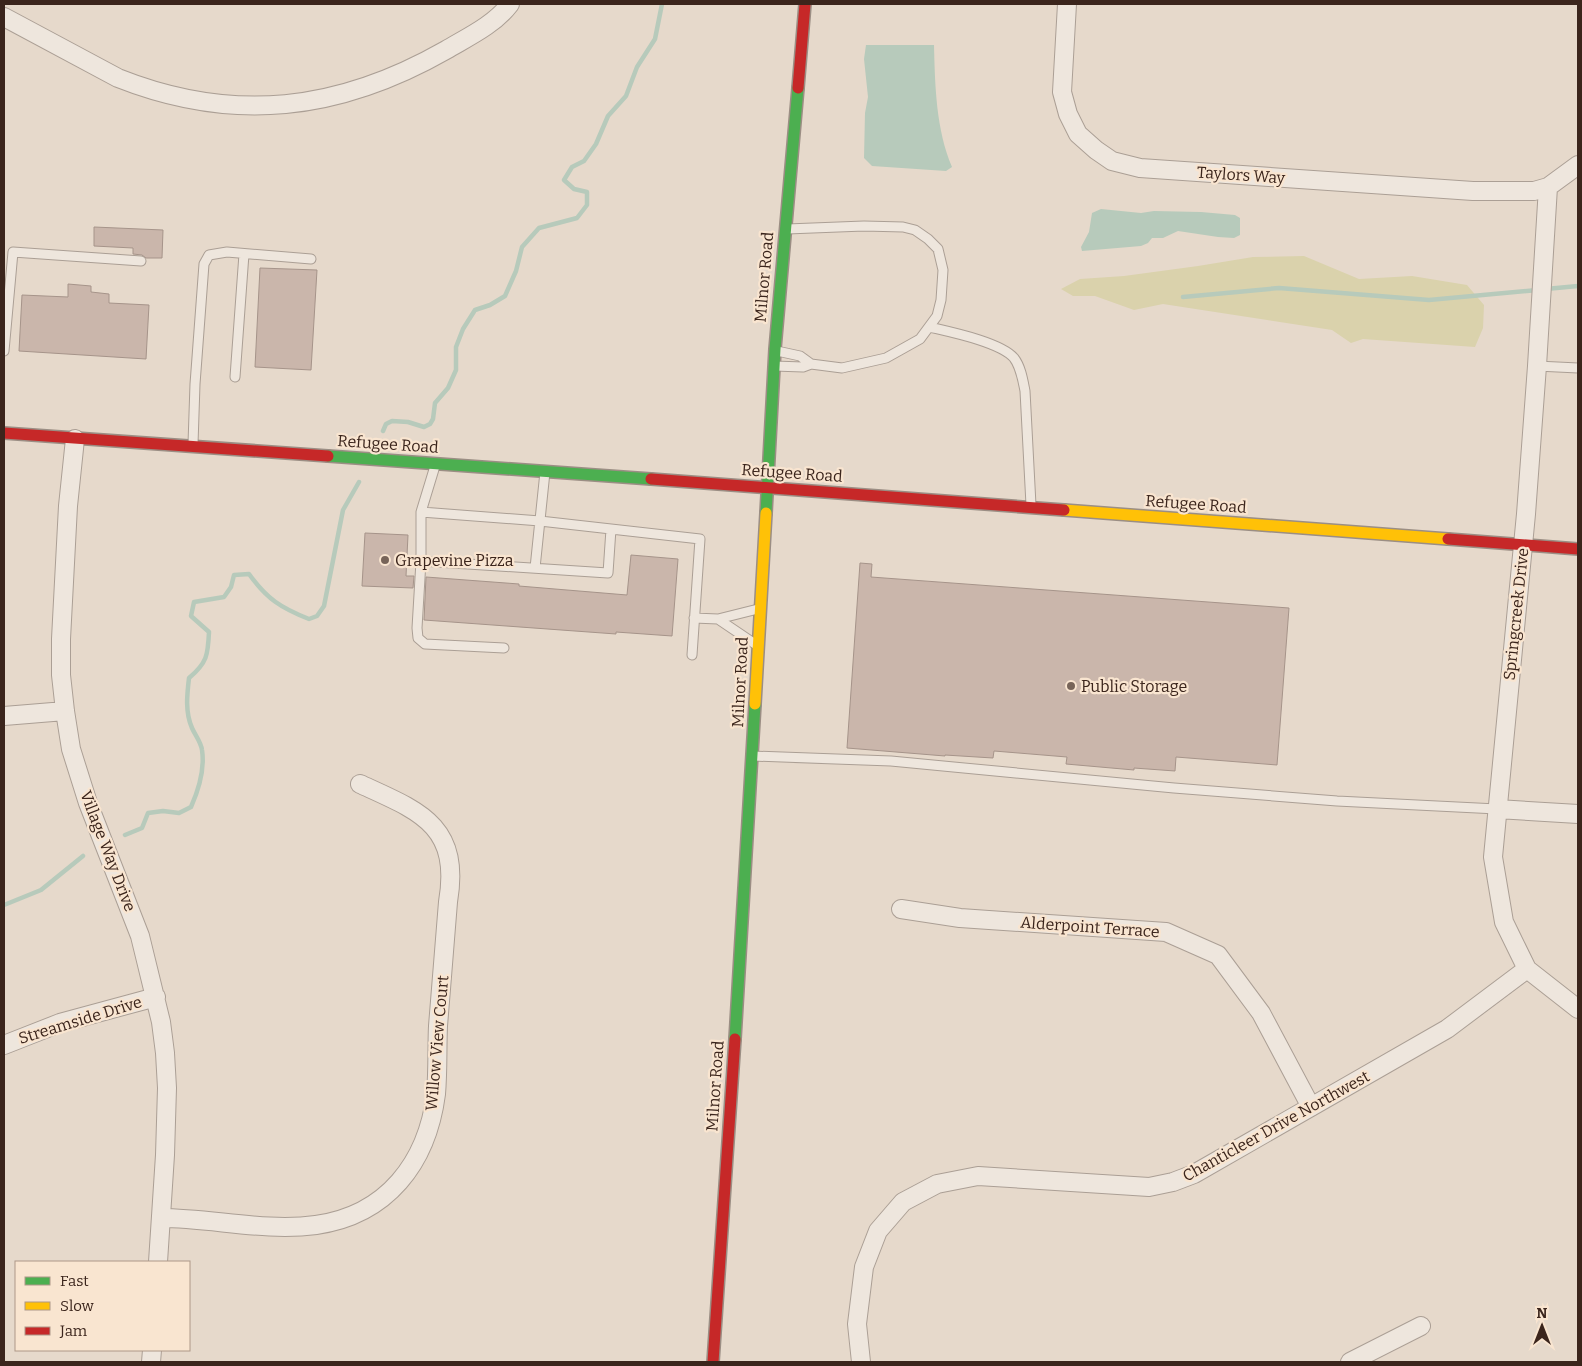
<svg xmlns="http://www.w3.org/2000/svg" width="1582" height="1366" font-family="Bitter,serif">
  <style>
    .green { fill: #dad2ac }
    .water { fill: #b7cabb }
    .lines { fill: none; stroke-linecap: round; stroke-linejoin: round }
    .stream { stroke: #b7cabb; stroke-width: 4.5 }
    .building { fill: #cab6ab; stroke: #a6948a }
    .lane-casing { stroke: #ab9f95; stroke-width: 11 }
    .street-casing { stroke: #ab9f95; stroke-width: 20 }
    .fast-casing { stroke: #9b8e84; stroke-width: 14 }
    .slow-casing { stroke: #9b8e84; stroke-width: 14 }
    .jam-casing { stroke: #9b8e84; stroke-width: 14 }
    .lane { stroke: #eee6dd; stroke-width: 9 }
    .street { stroke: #eee6dd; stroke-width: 18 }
    .fast { stroke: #4caf50; stroke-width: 11 }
    .slow { stroke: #ffc107; stroke-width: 11 }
    .jam { stroke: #c62828; stroke-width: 11 }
    .poi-dot { fill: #776459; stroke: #f9e5d0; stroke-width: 2 }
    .labels { text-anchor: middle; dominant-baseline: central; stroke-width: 4.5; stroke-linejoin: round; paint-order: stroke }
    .street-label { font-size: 16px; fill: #3b251c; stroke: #f9e5d0 }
    .poi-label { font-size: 16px; fill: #3b251c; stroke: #f9e5d0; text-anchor: start }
  </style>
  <rect width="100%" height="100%" fill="#e6d9cb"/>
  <path class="green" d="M 1304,256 L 1359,279 L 1412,276 L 1467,285 L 1484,305 L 1483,328 L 1475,347 L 1363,339 L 1351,343 L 1332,330 L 1163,304 L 1134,310 L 1095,296 L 1073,296 L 1061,289 L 1080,279 L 1124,276 L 1198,266 L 1253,257 Z"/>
  <path class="water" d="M 866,45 L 934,45 C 935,86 936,129 952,167 L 946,171 L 872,166 L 864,158 L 865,113 L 868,97 L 864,59 Z
    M 1101,209 L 1141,213 L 1154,211 L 1201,212 L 1235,215 L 1240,218 L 1240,235 L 1234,238 L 1218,237 L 1178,231 L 1163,238 L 1152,238 L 1148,243 L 1141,246 L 1082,251 L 1081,247 L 1089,232 L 1092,213 Z"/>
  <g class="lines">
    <path class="stream" d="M 1546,289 L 1578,286
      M 1183,297 L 1279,288 L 1429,300 L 1538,290
      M 383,431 L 386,424 L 392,421 L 408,422 L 424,427 L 430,424 L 433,419 L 435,403 L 448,388 L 456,370 L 456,347 L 463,329 L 475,310 L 490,305 L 505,296 L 516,271 L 522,247 L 539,228 L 577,218 L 587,205 L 587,192 L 574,189 L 564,180 L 572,167 L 584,161 L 596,144 L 608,116 L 626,96 L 637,67 L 655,39 L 662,4
      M 125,835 L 142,828 L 148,813 L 163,811 L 179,813 L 191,807 C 199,789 205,770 202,750 C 201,742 195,735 192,728 C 185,712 187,695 189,678 C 207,663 208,655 209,632 L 191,616 L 194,602 L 224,597 L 231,587 L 234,575 L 249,574 C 267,599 281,608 309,619 L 317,616 L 324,606 L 343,510 L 359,482
      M 4,905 L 41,890 L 83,856"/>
  </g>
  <path class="building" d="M 94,227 L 163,230 L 162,258 L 146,258 L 142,255 L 133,254 L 133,248 L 94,246 Z
    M 260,268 L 317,270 L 311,370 L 255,367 Z
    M 68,284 L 91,286 L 91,292 L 109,294 L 109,303 L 149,305 L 146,359 L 19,351 L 22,295 L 68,297 Z
    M 365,533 L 408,535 L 406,576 L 414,576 L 413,588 L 362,586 Z
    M 631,555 L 678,559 L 672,636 L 616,632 L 616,634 L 424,620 L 426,577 L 519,584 L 519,586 L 627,595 Z
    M 860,563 L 872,564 L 871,577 L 1289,608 L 1277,765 L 1176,757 L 1175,771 L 1134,768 L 1134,770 L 1066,764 L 1067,757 L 994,751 L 993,758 L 945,755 L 945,756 L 847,748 Z"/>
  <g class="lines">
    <g class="lane-casing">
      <path id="lane" d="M 929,327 C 950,332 1000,342 1014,358 C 1021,367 1023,381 1025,391 L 1031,505
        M 4,351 L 13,252 L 141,261
        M 777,351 L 800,356 L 811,364 L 842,368 L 886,358 L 920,339 L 937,316 L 941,300 L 943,270 L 938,249 L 928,239 L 915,230 L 903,227 L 864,226 L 787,229
        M 774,366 L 803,367 L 811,364
        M 1537,366 L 1578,368
        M 235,377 L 244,254
        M 193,444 L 195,384 L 204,264 L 209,255 L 227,252 L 311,259
        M 435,466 L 421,512 L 421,561 L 608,573 L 611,529 L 700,539 L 692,655
        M 421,512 L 540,521 L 611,529
        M 421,561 L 417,628 L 418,638 L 425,644 L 504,648
        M 535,568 L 545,472
        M 694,618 L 718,619 L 758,609
        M 718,619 L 755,644
        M 752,756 L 891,761 L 1174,788 L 1337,801 L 1497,809"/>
    </g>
    <g class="street-casing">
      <path id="street" d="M 1067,4 L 1062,92 L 1068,114 L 1078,134 L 1096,150 L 1112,161 L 1140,168 L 1473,191 L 1534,191 L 1548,187 L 1578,165
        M 4,17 L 118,78 C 234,124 339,111 446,50 C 468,37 494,25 510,4
        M 1548,187 L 1537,366 L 1526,514 L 1493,857 L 1504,922 L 1527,969 L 1578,1009
        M 75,439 L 68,506 L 61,639 L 61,675 L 65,711 L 71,749 L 88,803 L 140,936 L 161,1022 L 165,1053 L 167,1088 L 165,1155 L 158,1262
        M 4,716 L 65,711
        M 1497,809 L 1578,814
        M 901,909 L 960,918 L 1166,932 L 1218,955 L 1261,1013 L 1311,1107
        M 4,1045 L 60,1023 L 156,997
        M 161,1218 C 212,1218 265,1232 316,1225 C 387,1215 427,1163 436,1094 C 438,1071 437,1048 438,1026 C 441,984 445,943 448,902 C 461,825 419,811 360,784
        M 151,1362 L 152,1350
        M 861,1362 L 857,1324 L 864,1267 L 878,1231 L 903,1202 L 937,1184 L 978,1176 L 1149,1187 L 1173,1182 L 1194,1174 L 1447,1029 L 1527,969
        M 1350,1362 L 1421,1326"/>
    </g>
    <g class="fast-casing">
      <path id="fast" d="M 328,456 L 651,479
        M 766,513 L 775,349 L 798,88
        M 735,1039 L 755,704"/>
    </g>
    <g class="slow-casing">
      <path id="slow" d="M 1064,510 L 1448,539
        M 755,704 L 766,513"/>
    </g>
    <g class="jam-casing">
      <path id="jam" d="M 798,88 L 805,4
        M 4,433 L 328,456
        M 651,479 L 1064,510
        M 1448,539 L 1578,549
        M 713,1362 L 735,1039"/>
    </g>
    <use href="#lane" class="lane"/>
    <use href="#street" class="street"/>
    <use href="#fast" class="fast"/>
    <use href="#slow" class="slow"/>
    <use href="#jam" class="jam"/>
  </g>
  <g class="poi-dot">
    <circle cx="385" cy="560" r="5"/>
    <circle cx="1071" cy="686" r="5"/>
  </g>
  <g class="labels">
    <g class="street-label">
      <text transform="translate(1241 175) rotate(4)">Taylors Way</text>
      <text transform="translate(764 277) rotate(-85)">Milnor Road</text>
      <text transform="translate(388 444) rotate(4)">Refugee Road</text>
      <text transform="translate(792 473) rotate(4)">Refugee Road</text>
      <text transform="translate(1196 504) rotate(4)">Refugee Road</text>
      <text transform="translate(1516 614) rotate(-84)">Springcreek Drive</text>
      <text transform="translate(740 682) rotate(-87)">Milnor Road</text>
      <text transform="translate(108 851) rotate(69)">Village Way Drive</text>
      <text transform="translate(1090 927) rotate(4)">Alderpoint Terrace</text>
      <text transform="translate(80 1020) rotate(-17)">Streamside Drive</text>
      <text transform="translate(437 1043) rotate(-85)">Willow View Court</text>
      <text transform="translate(715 1086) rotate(-86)">Milnor Road</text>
      <text transform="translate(1276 1126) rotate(-29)">Chanticleer Drive Northwest</text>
    </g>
    <g class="poi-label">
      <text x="395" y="560">Grapevine Pizza</text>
      <text x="1081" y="686">Public Storage</text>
    </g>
  </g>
  <rect width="1582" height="1366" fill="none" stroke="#3b251c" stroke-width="10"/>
  <rect x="15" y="1261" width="175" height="90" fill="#f9e5d0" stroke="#ad9888"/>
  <rect x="25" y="1277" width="25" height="8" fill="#4caf50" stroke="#ad9888"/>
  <text x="60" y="1286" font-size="15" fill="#3b251c">Fast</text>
  <rect x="25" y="1302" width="25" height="8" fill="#ffc107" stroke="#ad9888"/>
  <text x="60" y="1311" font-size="15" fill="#3b251c">Slow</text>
  <rect x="25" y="1327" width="25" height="8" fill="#c62828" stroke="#ad9888"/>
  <text x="60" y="1336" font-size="15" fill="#3b251c">Jam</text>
  <g transform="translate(1542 1326)" stroke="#f9e5d0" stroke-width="4" paint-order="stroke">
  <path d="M0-4L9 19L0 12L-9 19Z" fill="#3b251c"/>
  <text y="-8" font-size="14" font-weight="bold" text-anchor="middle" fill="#3b251c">N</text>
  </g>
</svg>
